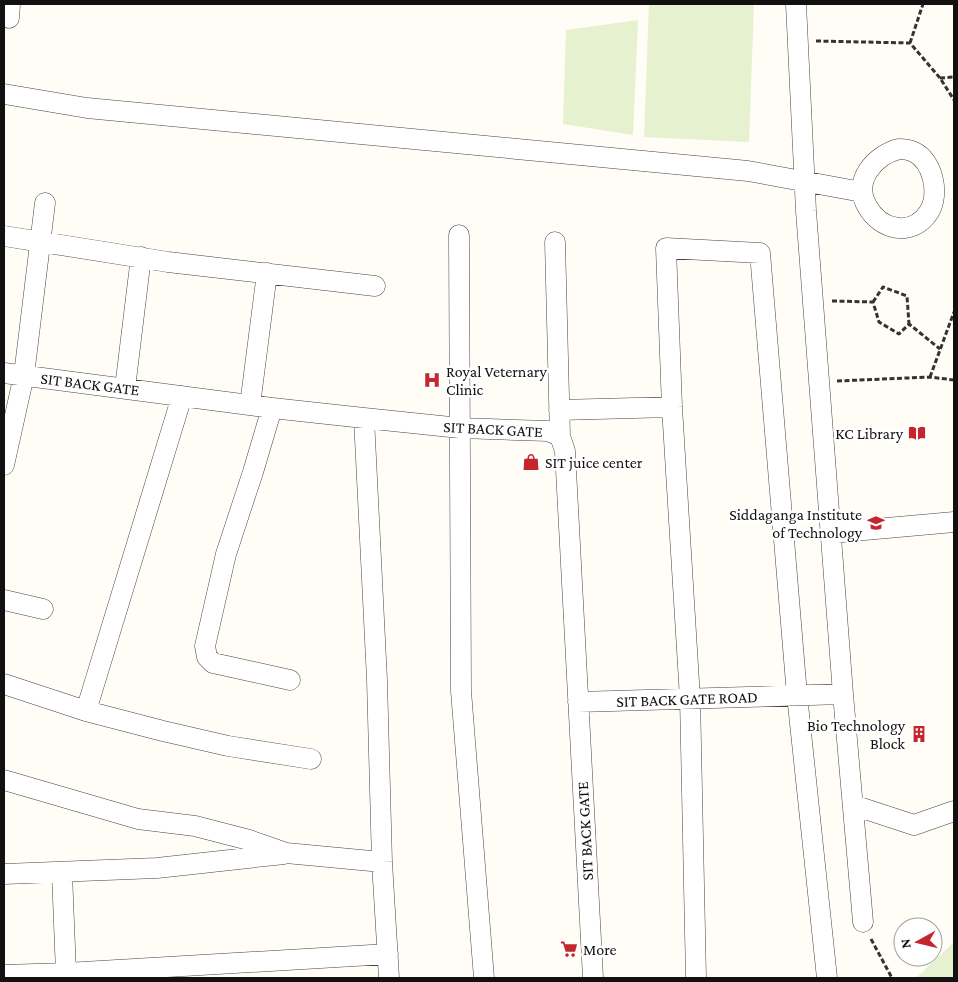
<svg xmlns="http://www.w3.org/2000/svg" width="958" height="982" font-family="'Crimson Pro',serif">
  <style>
    .pitch { fill: #e6f2cf }
    .lines { fill: none; stroke-linecap: round; stroke-linejoin: round }
    .minor-casing { stroke: #444; stroke-width: 21 }
    .path { stroke: #333; stroke-width: 3; stroke-dasharray: 5 2.5; stroke-linecap: butt }
    .minor { stroke: #fff; stroke-width: 20 }
    .labels { text-anchor: middle; dominant-baseline: central; stroke-width: 5; stroke-linejoin: round; paint-order: stroke }
    .poi-label { font-size: 16px; fill: #111; stroke: #fff; text-anchor: start }
    .street-label { font-size: 16px; fill: #111; stroke: #fff }
  </style>
  <rect width="100%" height="100%" fill="#fffdf5"/>
  <path class="pitch" d="M 649,4 L 754,4 L 749,142 L 644,137 Z
    M 638,20 L 633,135 L 563,124 L 566,30 Z
    M 954,942 L 954,978 L 916,978 Z"/>
  <g class="lines">
    <g class="minor-casing">
      <path id="minor" d="M 796,4 L 806,211 L 843,694 L 863,922
        M 9,18 L 10,4
        M 4,94 L 87,108 L 748,171 L 862,192
        M 899,149 C 903,149 910,150 914,152 C 933,161 940,194 929,212 C 912,238 880,230 867,206 C 852,181 875,155 899,149 Z
        M 459,235 L 461,691 L 484,978
        M 4,236 L 168,262 L 375,286
        M 555,242 L 560,436
        M 4,373 L 272,408 L 364,418 L 460,428 L 548,431 L 560,436 L 565,451 L 593,978
        M 125,388 L 141,257
        M 250,405 L 267,273
        M 272,408 L 253,472 L 226,554 L 205,646 L 207,657 L 213,663 L 290,680
        M 559,410 L 672,407
        M 364,418 L 377,680 L 382,862 L 389,978
        M 4,465 L 24,375 L 45,203
        M 831,533 L 954,522
        M 4,600 L 43,609
        M 4,684 L 86,711 L 163,731 L 228,746 L 311,759
        M 578,702 L 843,694
        M 86,711 L 182,396
        M 4,780 L 138,819 L 195,826 L 249,840 L 286,853 L 382,862
        M 853,805 L 914,825 L 954,811
        M 62,873 L 66,973
        M 4,874 L 157,868 L 284,854
        M 4,975 L 66,973 L 388,954
        M 696,978 L 690,698 L 672,407 L 666,248 L 760,253 L 797,695 L 827,978"/>
    </g>
    <path class="path" d="M 816,41 L 910,43 L 940,78 L 954,100
      M 910,43 L 923,4
      M 940,78 L 954,77
      M 832,301 L 873,302 L 879,322 L 899,334 L 909,324 L 940,349
      M 873,302 L 883,287 L 907,296 L 909,324
      M 930,377 L 954,312
      M 837,381 L 930,377 L 954,380
      M 871,939 L 892,978"/>
    <use href="#minor" class="minor"/>
  </g>
  <defs>
    <g id="hospital-bare" transform="scale(1.35)"><path d="M-5-5h3v3.5h4V-5h3V5h-3V1.5h-4V5h-3Z" fill="#c4262e" stroke="#fff" stroke-width="2.5" paint-order="stroke"/></g>
    <g id="library-bare" transform="scale(1.35)"><path d="M-6-4Q-3-5.5-.7-3.5V5Q-3 3-6 4ZM6-4Q3-5.5 .7-3.5V5Q3 3 6 4Z" fill="#c4262e" stroke="#fff" stroke-width="2.5" paint-order="stroke"/></g>
    <g id="shop-bare" transform="scale(1.35)"><path d="M-5-2.5h2.3a2.7 3.5 0 0 1 5.4 0H5L5.5 6h-11ZM-1.5-2.5h3a1.5 2.3 0 0 0-3 0Z" fill="#c4262e" stroke="#fff" stroke-width="2.5" paint-order="stroke"/></g>
    <g id="university-bare" transform="scale(1.35)"><path d="M0-5L7-2L0 1L-7-2ZM-4 1L0 2.5L4 1V4Q0 6-4 4Z" fill="#c4262e" stroke="#fff" stroke-width="2.5" paint-order="stroke"/></g>
    <g id="building-bare" transform="scale(1.35)"><path d="M-4-6H4V6H1V3H-1V6H-4ZM-2.5-4.3h1.7v1.8h-1.7ZM.8-4.3h1.7v1.8H.8ZM-2.5-1h1.7V.8h-1.7ZM.8-1h1.7V.8H.8Z" fill="#c4262e" stroke="#fff" stroke-width="2.5" paint-order="stroke"/></g>
    <g id="supermarket-bare" transform="scale(1.35)"><path d="M-6-5.5h2.5l.6 2H6L4.5 2H-2.5L-4.4-4H-6ZM-1.5 3.2a1.3 1.3 0 1 0 .1 0ZM3 3.2a1.3 1.3 0 1 0 .1 0Z" fill="#c4262e" stroke="#fff" stroke-width="2.5" paint-order="stroke"/></g>
  </defs>
  <g fill-rule="evenodd">
    <use href="#hospital-bare" x="432" y="380"/>
    <use href="#library-bare" x="917" y="433"/>
    <use href="#shop-bare" x="531" y="462"/>
    <use href="#university-bare" x="876" y="523"/>
    <use href="#building-bare" x="919" y="734"/>
    <use href="#supermarket-bare" x="569" y="949"/>
  </g>
  <g class="labels">
    <g class="poi-label">
      <text x="446" y="371">Royal Veternary<tspan x="446" dy="18">Clinic</tspan></text>
      <text x="903" y="433" text-anchor="end">KC Library</text>
      <text x="545" y="462">SIT juice center</text>
      <text x="862" y="514" text-anchor="end">Siddaganga Institute<tspan x="862" dy="18">of Technology</tspan></text>
      <text x="905" y="725" text-anchor="end">Bio Technology<tspan x="905" dy="18">Block</tspan></text>
      <text x="583" y="949">More</text>
    </g>
    <g class="street-label">
      <text transform="translate(90 384) rotate(7)">SIT BACK GATE</text>
      <text transform="translate(493 429) rotate(3)">SIT BACK GATE</text>
      <text transform="translate(687 699) rotate(-2)">SIT BACK GATE ROAD</text>
      <text transform="translate(585 831) rotate(-93)">SIT BACK GATE</text>
    </g>
  </g>
  <rect width="958" height="982" fill="none" stroke="#111111" stroke-width="10"/>
  <g transform="translate(918 942) rotate(262)"><circle r="24" fill="#ffffff" stroke="#a0a0a0"/>
  <path d="M0-4L9 19L0 12L-9 19Z" fill="#c4262e"/>
  <text y="-8" font-size="14" font-weight="bold" text-anchor="middle" fill="#111111">N</text>
  </g>
</svg>
